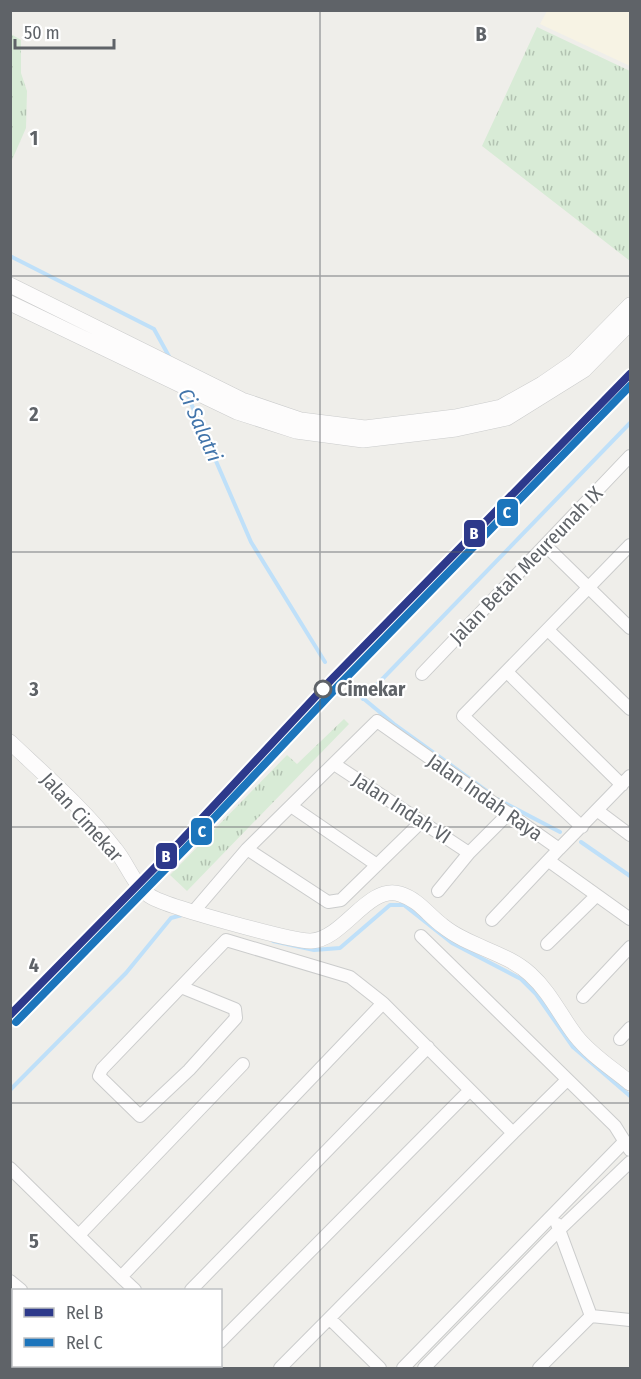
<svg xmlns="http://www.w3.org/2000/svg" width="641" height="1379" font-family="'Fira Sans Condensed',sans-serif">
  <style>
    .commercial { fill: #f7f3e4 }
    .grass { fill: url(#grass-tufts) }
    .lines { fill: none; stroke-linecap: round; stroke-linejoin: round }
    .stream { stroke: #bfe0f9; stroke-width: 4 }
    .minor-casing { stroke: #cbcccc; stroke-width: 14 }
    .tertiary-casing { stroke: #cbcccc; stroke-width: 16 }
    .minor { stroke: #fdfcfc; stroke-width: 12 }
    .tertiary { stroke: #fdfcfc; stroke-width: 15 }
    .rail-1-casing { stroke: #fff; stroke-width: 12 }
    .rail-2-casing { stroke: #fff; stroke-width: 12 }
    .rail-1 { stroke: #2d398b; stroke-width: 8 }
    .rail-2 { stroke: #1c75bc; stroke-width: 8 }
    .grid { fill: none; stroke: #5f6368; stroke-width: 1.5; stroke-opacity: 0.55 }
    .stop-dot { fill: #fff; stroke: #5f6368; stroke-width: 3 }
    .labels { text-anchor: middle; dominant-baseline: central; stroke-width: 4.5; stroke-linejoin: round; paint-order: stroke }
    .street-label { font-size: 20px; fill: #5f6368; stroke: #fff }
    .stop-label { font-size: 20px; font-weight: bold; fill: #5f6368; stroke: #fff; text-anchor: start }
    .water-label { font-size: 21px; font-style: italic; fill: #4174aa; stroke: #fff }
    .grid-label { font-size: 20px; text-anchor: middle; font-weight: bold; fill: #5f6368; stroke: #fff; stroke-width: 4.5; stroke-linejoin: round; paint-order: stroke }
    .line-badge { stroke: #fff; stroke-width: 2 }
    .badge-label { font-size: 16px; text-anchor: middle; font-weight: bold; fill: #fff }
  </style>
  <defs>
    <pattern id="grass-tufts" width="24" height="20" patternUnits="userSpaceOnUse" patternTransform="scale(1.5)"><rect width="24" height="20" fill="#d8ebd6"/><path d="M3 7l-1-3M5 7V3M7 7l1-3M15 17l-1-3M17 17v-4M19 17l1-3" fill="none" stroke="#b2c2b1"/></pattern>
  </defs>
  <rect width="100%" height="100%" fill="#efeeea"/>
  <path class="commercial" d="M 547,11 L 630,11 L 630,66 L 540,24 Z"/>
  <path class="grass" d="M 537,27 L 630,71 L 630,261 L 482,146 Z
    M 11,34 L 21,40 L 21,73 L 27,91 L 26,128 L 12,160 Z
    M 344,719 L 349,724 L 187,891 L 170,875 L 287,755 L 297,764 Z"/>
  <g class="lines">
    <path class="stream" d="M 10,256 L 154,329 L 171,360
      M 187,394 L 251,542 L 325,662
      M 358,694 L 394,724 L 491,794
      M 363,699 L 630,423
      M 497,799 L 560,832
      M 581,842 L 630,876
      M 273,941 L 314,950 L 340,948 L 390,905 L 404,905 L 452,943 L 521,979 L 536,994 L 573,1047 L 630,1096
      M 10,1090 L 126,973 L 171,918 L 182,915"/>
    <g class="minor-casing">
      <path id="minor" d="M 546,546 L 630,628
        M 549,631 L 630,709
        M 507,672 L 622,785
        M 422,674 L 630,456
        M 377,721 L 559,849 L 492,920
        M 334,764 L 469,853
        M 291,806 L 377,865
        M 598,811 L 630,835
        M 582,827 L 463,716 L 630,545
        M 247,849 L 328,902 L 341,900 L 421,822
        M 559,849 L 630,776
        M 549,861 L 630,919
        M 438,891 L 469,853 L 509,813
        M 194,911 L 247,849 L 376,722
        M 421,936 L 615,1126 L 630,1150
        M 547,944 L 596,896
        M 181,987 L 235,1009 L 236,1018 L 189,1070 L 140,1116 L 99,1076 L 102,1069 L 226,940 L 350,977 L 383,1003
        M 583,997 L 630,947
        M 620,1039 L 630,1028
        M 513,1133 L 567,1080
        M 10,1168 L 121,1277
        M 557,1224 L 591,1316
        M 79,1235 L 243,1064
        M 10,1281 L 21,1290
        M 135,1290 L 121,1277 L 383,1003 L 513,1133 L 280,1368
        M 191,1290 L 428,1047
        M 330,1319 L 380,1368
        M 220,1342 L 470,1090
        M 101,1366 L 104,1368
        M 213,1366 L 216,1368
        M 403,1368 L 625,1141
        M 424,1368 L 560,1229 L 630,1162
        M 539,1368 L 591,1316 L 630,1320"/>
    </g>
    <g class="tertiary-casing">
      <path id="tertiary" d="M 10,285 L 242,400 L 301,420 L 365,428 L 455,417 L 501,407 L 542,384 L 574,362 L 630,305
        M 10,303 L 237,412 L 296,431 L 363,440 L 456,429 L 507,418 L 584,370 L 630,323
        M 10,742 C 46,776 85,810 115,849 C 127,863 134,886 150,896 C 164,906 294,942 311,941 C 344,939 368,884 400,894 C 419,900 428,915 443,926 C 469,947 506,952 530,974 C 550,992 560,1015 576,1036 C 591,1055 612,1068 630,1083"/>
    </g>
    <use href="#minor" class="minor"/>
    <use href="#tertiary" class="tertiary"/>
    <g class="rail-1-casing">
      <path id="rail-1" d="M 10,1015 L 180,842 L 331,680 L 630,374"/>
    </g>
    <g class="rail-2-casing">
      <path id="rail-2" d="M 16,1022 L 186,848 L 338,686 L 630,386"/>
    </g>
    <use href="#rail-1" class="rail-1"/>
    <use href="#rail-2" class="rail-2"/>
  </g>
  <path class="grid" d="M 320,10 L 320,1368M 10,276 L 630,276M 10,552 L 630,552M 10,827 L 630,827M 10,1103 L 630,1103"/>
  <circle class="stop-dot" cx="323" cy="689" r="8"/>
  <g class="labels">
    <g class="street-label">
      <text transform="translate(526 565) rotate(-46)">Jalan Betah Meureunah IX</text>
      <text transform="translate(485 797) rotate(35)">Jalan Indah Raya</text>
      <text transform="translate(402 808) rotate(33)">Jalan Indah VI</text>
      <text transform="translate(82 817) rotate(48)">Jalan Cimekar</text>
    </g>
    <g class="stop-label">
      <text x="337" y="689">Cimekar</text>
    </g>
    <g class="water-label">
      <text transform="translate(200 425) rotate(66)">Ci Salatri</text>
    </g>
  </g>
  <g class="grid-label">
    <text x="481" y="41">B</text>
    <text x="34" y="145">1</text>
    <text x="34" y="421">2</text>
    <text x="34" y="696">3</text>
    <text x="34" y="972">4</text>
    <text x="34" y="1248">5</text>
  </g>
  <g class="line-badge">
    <rect x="496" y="498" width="23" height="29" rx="6" fill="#1c75bc"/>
    <rect x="463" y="519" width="23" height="29" rx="6" fill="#2d398b"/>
    <rect x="190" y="817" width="23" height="29" rx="6" fill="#1c75bc"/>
    <rect x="155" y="842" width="23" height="28" rx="6" fill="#2d398b"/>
  </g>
  <g class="badge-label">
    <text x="507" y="518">C</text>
    <text x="474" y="539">B</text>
    <text x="202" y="837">C</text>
    <text x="166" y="862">B</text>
  </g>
  <rect width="641" height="1379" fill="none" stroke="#5f6368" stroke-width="24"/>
  <rect x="12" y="1289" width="210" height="78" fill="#ffffff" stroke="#bfc1c3" stroke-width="1.5"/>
  <rect x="24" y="1308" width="30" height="9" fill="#2d398b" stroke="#bfc1c3" stroke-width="1.5"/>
  <text x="66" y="1319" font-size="18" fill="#5f6368">Rel B</text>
  <rect x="24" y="1338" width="30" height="9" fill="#1c75bc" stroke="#bfc1c3" stroke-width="1.5"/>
  <text x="66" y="1349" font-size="18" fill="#5f6368">Rel C</text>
  <path d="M15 39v9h99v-9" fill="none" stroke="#5f6368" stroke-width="3"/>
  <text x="24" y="39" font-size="18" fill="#5f6368" stroke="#ffffff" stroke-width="4.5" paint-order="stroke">50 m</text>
</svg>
